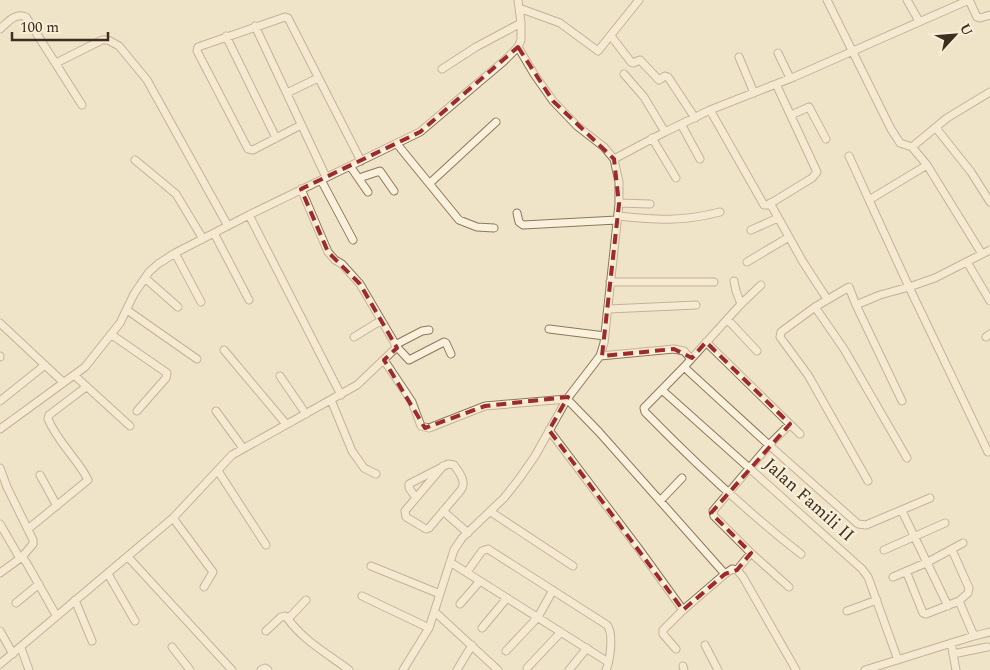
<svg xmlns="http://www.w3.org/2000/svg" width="990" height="670" font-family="Spectral,serif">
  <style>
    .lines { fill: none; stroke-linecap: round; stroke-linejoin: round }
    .street-casing { stroke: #8d765c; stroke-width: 9 }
    .street { stroke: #faf1dc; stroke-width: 7 }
    .marked { fill: none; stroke: #9e2a2b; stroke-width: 4; stroke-dasharray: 10 6; stroke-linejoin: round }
    .labels { text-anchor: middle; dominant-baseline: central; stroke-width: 5; stroke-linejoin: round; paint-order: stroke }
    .street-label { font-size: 18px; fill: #3d2e20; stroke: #f7eed8 }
  </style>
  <rect width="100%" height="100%" fill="#f0e4c8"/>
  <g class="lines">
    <g class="street-casing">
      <path id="street" d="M 827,0 L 891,129 L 900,143 L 912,147 L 947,118 L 990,92
        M 907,0 L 919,21
        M 969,0 L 977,17 L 980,18 L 990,15
        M 519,8 L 560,23 L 598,51 L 639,0
        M 255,26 L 326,177
        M 0,29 C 8,22 16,12 26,17 L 82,105
        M 226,36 L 276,138
        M 611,36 L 631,62 L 633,63 L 640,60 L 659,80 L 665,76 L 668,77 L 695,118
        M 778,53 L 790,78
        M 739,57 L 754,93
        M 56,63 L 102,40 L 108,40 L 119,46 L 147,80 L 228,226
        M 442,69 L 476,47 L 521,23
        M 624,74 L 644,97 L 665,132
        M 287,93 L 318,78
        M 710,110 L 764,205 L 768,205 L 812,178 L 817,172 L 776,84
        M 791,115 L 809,107 L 826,139
        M 681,124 L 700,159
        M 301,125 L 253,150 L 248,149 L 197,51 L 198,47 L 285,17 L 288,18 L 361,161
        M 936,128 L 971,172 L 990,202
        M 652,138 L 676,178
        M 397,144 L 459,220 L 477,227 L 494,228
        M 912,147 L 927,165 L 982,254
        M 849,156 L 869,200 L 927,165
        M 614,159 L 665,132 L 710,110 L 794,77 L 969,0
        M 135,160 L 176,194 L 203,239
        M 350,166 L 368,192
        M 359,178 L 380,171 L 394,191
        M 321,180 L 353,240
        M 430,183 L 496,122
        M 619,203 L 650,204
        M 770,203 L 803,262 L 827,299
        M 517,213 L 519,222 L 523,225 L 617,220
        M 249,215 L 341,395
        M 618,216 C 657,220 681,222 720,212
        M 751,230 L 778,218
        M 214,233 L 249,300
        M 175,253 L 201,302
        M 747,262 L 789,237
        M 967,262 L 990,301
        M 145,278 L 178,307
        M 734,281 L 736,291 L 741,304
        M 610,282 L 714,282
        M 761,285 L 741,304 L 684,367 L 769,445 L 858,524 L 866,525 L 930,498
        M 856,305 L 880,295 L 909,287 L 869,200
        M 815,307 L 781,332 L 780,337 L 808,375 L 868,481
        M 609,309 L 696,305
        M 127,310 L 197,359
        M 728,320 L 757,351
        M 0,323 L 63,382
        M 549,329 L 605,336
        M 112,335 L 167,373 L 166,378 L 137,411
        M 354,337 L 380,321
        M 986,337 L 990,334
        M 706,342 L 800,434
        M 395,345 L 422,331 L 429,330
        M 397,347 L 409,360 L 444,342 L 446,343 L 451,354
        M 224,350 L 286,424
        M 600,356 L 674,349 L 684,351 L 691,359
        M 0,357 L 0,356
        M 384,360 L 412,402 L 421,426 L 429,428 L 485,406 L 567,399 L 599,432 L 725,574
        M 684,367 L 644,408 L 645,412 C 694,462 746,511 801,554
        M 74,375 L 130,426
        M 280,376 L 306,414
        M 662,390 L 862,569 L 868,577 L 898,660
        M 331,400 L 352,451 L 364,468 L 376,474
        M 0,401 L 45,365
        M 902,401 L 856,305 L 849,287 L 815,307 L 844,349 L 907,458
        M 216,411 L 243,448
        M 0,429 L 85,367 L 120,323 L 134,294 L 149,272 L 158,264 L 175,253 L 249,215 L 420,132 L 504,61 L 518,47 L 521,40 L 521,23 L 518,0
        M 549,430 L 639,549 L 683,610 L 725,574 L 732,569 L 737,570 L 743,577 L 796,670
        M 988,452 L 909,287 L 935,278 L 990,250
        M 0,468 L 7,487 L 33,540 L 33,544 L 22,557 L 26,562 L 56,615
        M 218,471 L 266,545
        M 40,475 L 57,506
        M 416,498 L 409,488 L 409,484 L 448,464 L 454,465 C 459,472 467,482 461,490 L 429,528 L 426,529 L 406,517 L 405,511 L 443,466
        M 660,501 L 682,478
        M 443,511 L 468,533
        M 902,511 L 948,606
        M 491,512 L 573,566
        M 173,518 L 213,572 L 204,587
        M 0,524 L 18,555 L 22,557 L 0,573
        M 28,529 L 88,480 C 78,459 58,443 48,419 L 49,415 L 86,387
        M 884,550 L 945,523
        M 128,557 L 232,670
        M 450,562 L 608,662
        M 371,566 L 440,594
        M 737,570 L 751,553
        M 906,571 L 923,613 L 926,614 L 959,601 L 968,593 L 969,588 L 952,550
        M 467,572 L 482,551 L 488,549 L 607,625 C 614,633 610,661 606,670
        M 108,574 L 135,621
        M 893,577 L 928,562 L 963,543
        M 789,587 L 751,553 L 714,516 L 713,511 L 769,445 L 790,424
        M 362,596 L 429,628
        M 75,600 L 92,641
        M 306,600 L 288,619 C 304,641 328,654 349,670
        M 959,601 L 974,636
        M 16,603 L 39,584
        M 460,604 L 480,581
        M 847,611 L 877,600
        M 435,612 L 498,670
        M 482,628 L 507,598
        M 0,631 L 13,654
        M 266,631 L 281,617 L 285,616 L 288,619
        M 951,643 L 956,670
        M 705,645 L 718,670
        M 172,647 L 190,670
        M 21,648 L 29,670
        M 676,649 L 663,634 L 663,630 L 683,610
        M 506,651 L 538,617 L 553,590
        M 953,654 L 987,647
        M 0,664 L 173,518 L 232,455 L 357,385 L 397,347 L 360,284 L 342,264 L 335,260 L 328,252 L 301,189
        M 683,666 L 684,670
        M 527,668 L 561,632
        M 261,670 L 265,668 L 268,670
        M 403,670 L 429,628 L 454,550 L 462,538 L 504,498 L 519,479 L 535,456 L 567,399 L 600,356 L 604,343 L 619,204 L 619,182 L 614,159 L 604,147 L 577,126 L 553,101 L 534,74 L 518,47
        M 457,670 L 472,645
        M 569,670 L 587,648
        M 865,670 L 974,636 L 990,632"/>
    </g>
    <use href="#street" class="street"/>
  </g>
  <path d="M0 0H990V670H0ZM 518,47 L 553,101 L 614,159 L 619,204 L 602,356 L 674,349 L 692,358 L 706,342 L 790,424 L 711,513 L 751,553 L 737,570 L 725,574 L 683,610 L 549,430 L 568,397 L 485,406 L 425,428 L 384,360 L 397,348 L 360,284 L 328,252 L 301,189 L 420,132 Z" fill="#f0e4c8" fill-opacity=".55" fill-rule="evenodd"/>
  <path class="marked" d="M 518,47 L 553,101 L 614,159 L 619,204 L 602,356 L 674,349 L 692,358 L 706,342 L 790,424 L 711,513 L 751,553 L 737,570 L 725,574 L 683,610 L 549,430 L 568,397 L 485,406 L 425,428 L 384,360 L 397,348 L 360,284 L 328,252 L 301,189 L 420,132 Z"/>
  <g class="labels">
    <g class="street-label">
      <text transform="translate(809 500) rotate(42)">Jalan Famili II</text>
    </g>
  </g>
  <g transform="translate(955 35) rotate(64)" stroke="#f7eed8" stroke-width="4" paint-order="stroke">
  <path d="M0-4L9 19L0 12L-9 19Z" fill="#3d2e20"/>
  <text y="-8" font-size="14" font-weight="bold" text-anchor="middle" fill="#3d2e20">U</text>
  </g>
  <path d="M12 32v8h96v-8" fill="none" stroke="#3d2e20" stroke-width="2.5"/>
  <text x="20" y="32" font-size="15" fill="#3d2e20" stroke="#f7eed8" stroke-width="4" paint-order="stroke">100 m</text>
</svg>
